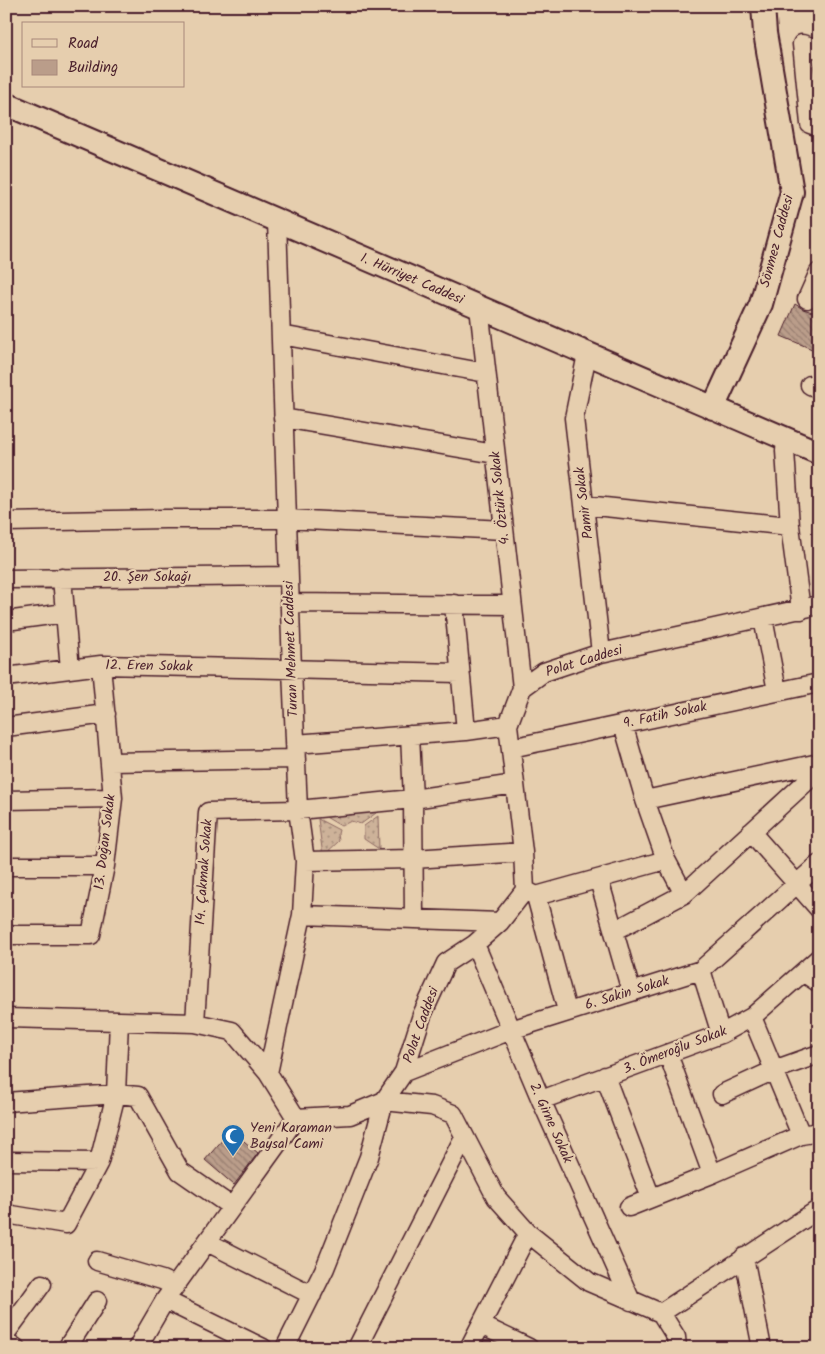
<svg xmlns="http://www.w3.org/2000/svg" width="825" height="1354" font-family="Kalam,sans-serif">
  <style>
    .green { fill: url(#green-dots); stroke: #8c6862 }
    .building { fill: url(#building-back-hatch); stroke: #4a1f2b }
    .lines { fill: none; stroke-linecap: round; stroke-linejoin: round }
    .minor-casing { stroke: #4a1f2b; stroke-width: 21 }
    .major-casing { stroke: #4a1f2b; stroke-width: 26 }
    .minor { stroke: #e6ceae; stroke-width: 18 }
    .major { stroke: #e6ceae; stroke-width: 22 }
    .labels { text-anchor: middle; dominant-baseline: central; stroke-width: 4.5; stroke-linejoin: round; paint-order: stroke }
    .street-label { font-size: 14px; fill: #4a1f2b; stroke: #e6ceae }
    .poi-label { font-size: 14px; fill: #4a1f2b; stroke: #e6ceae; text-anchor: start }
  </style>
  <defs>
    <pattern id="green-dots" width="8" height="8" patternUnits="userSpaceOnUse" patternTransform="scale(1.25)"><rect width="8" height="8" fill="#cdb299"/><path d="M2 2h.1M6 6h.1" fill="none" stroke="#a8907d" stroke-width="1.8" stroke-linecap="round"/></pattern>
    <pattern id="building-back-hatch" width="6" height="6" patternUnits="userSpaceOnUse" patternTransform="scale(1.25)"><rect width="6" height="6" fill="#ba9d8a"/><path d="M-1 5l2 2M0 0l6 6M5-1l2 2" fill="none" stroke="#997f71"/></pattern>
  </defs>
  <rect width="100%" height="100%" fill="#e6ceae"/>
  <filter id="ink" filterUnits="userSpaceOnUse"><feTurbulence type="fractalNoise" baseFrequency=".02" numOctaves="2"/><feDisplacementMap in="SourceGraphic" scale="10" xChannelSelector="R" yChannelSelector="G"/><feConvolveMatrix kernelMatrix="1 2 1 2 8 2 1 2 1" color-interpolation-filters="sRGB"/></filter>
  <g filter="url(#ink)">
    <path class="green" d="M 375,812 L 376,813 L 361,824 L 351,821 L 341,826 L 324,816 Z
      M 378,816 L 379,849 L 364,839 L 364,826 Z
      M 318,819 L 339,830 L 338,834 L 339,841 L 323,856 Z"/>
    <path class="building" d="M 795,304 L 803,309 L 819,314 L 819,352 L 781,336 Z
      M 231,1130 L 258,1153 L 234,1185 L 205,1160 Z"/>
    <g class="lines">
      <g class="minor-casing">
        <path id="minor" d="M 819,49 L 802,44 L 810,124 L 819,127
          M 807,299 L 819,272
          M 479,307 L 522,688
          M 281,335 L 486,373
          M 587,354 L 574,418 L 601,653
          M 810,385 L 819,389
          M 283,418 L 495,454
          M 786,439 L 785,451 L 790,526 L 801,610
          M 585,505 L 790,526
          M 6,522 L 165,519 L 286,519 L 504,530
          M 62,578 L 70,669
          M 6,579 L 288,576
          M 289,603 L 512,605
          M 454,604 L 466,731
          M 763,618 L 777,691
          M 6,621 L 65,613
          M 6,677 L 101,665 L 459,673
          M 623,724 L 645,800 L 666,860 L 684,894
          M 6,727 L 106,714
          M 410,735 L 413,799 L 414,919
          M 295,744 L 466,731 L 508,725
          M 511,748 L 819,683
          M 110,762 L 296,759
          M 6,800 L 113,798
          M 645,800 L 819,763
          M 751,832 L 819,909
          M 305,861 L 413,859 L 523,852
          M 6,866 L 105,866
          M 599,880 L 631,991
          M 525,890 L 536,896 L 666,860
          M 536,896 L 567,1011
          M 302,915 L 500,922
          M 614,931 L 684,894 L 819,770
          M 6,935 L 91,935 L 105,866 L 113,798 L 101,665
          M 475,944 L 541,1100 L 631,1301
          M 701,970 L 721,1034
          M 803,972 L 819,983
          M 752,1017 L 801,1135
          M 6,1018 L 195,1023 L 232,1031 L 268,1073 L 296,1118 L 350,1115 L 384,1101 L 404,1072 L 422,1015 L 446,963 L 475,944 L 500,922 L 525,890 L 523,852 L 508,725 L 522,688 L 544,672 L 601,653 L 819,605
          M 195,1023 L 208,812 L 298,810 L 413,799 L 515,784
          M 668,1054 L 712,1174
          M 404,1072 L 511,1030 L 701,970 L 819,864
          M 268,1073 L 302,915 L 305,861 L 298,810 L 292,669 L 277,221
          M 605,1076 L 651,1198
          M 722,1094 L 774,1070 L 819,1054
          M 541,1100 L 721,1034 L 752,1017 L 819,958
          M 6,1102 L 116,1094 L 138,1096 L 180,1171 L 232,1207
          M 6,1161 L 99,1162
          M 629,1207 L 712,1174 L 801,1135 L 819,1132
          M 6,1214 L 66,1224 L 99,1162 L 116,1094 L 119,1021
          M 207,1242 L 312,1295
          M 744,1257 L 762,1348
          M 97,1261 L 162,1280 L 175,1286
          M 165,1300 L 263,1348
          M 661,1313 L 819,1209
          M 661,1313 L 676,1337 L 677,1348
          M 481,1325 L 529,1348
          M 6,1333 L 42,1284
          M 6,1341 L 16,1348
          M 67,1348 L 97,1301
          M 137,1348 L 165,1300 L 296,1118
          M 285,1348 L 325,1268 L 369,1157 L 384,1101 L 432,1106 L 453,1114 L 496,1197 L 528,1233 L 589,1282 L 661,1313
          M 357,1348 L 464,1137
          M 469,1348 L 528,1233"/>
      </g>
      <g class="major-casing">
        <path id="major" d="M 6,104 L 819,453
          M 713,408 L 761,304 L 792,192 L 765,33 L 763,6"/>
      </g>
      <use href="#minor" class="minor"/>
      <use href="#major" class="major"/>
    </g>
  </g>
  <defs>
    <g id="mosque-pin" transform="scale(1.25)"><path d="M0 17L-7.5 6A9.5 9.5 0 1 1 7.5 6Z" fill="#1f6fb2" stroke="#e6ceae"/><path d="M3.5-4.9A6 6 0 1 0 3.5 4.9A5 5 0 1 1 3.5-4.9Z" fill="#fff"/></g>
  </defs>
  <g fill-rule="evenodd">
    <use href="#mosque-pin" x="233" y="1136"/>
  </g>
  <g class="labels">
    <g class="street-label">
      <text transform="translate(777 241) rotate(-75)">Sönmez Caddesi</text>
      <text transform="translate(412 279) rotate(23)">1. Hürriyet Caddesi</text>
      <text transform="translate(500 498) rotate(-96)">4. Öztürk Sokak</text>
      <text transform="translate(584 503) rotate(-97)">Pamir Sokak</text>
      <text x="147" y="577">20. Şen Sokağı</text>
      <text transform="translate(291 649) rotate(-92)">Turan Mehmet Caddesi</text>
      <text transform="translate(584 661) rotate(-17)">Polat Caddesi</text>
      <text transform="translate(149 666) rotate(1)">12. Eren Sokak</text>
      <text transform="translate(665 715) rotate(-12)">9. Fatih Sokak</text>
      <text transform="translate(105 842) rotate(-83)">13. Doğan Sokak</text>
      <text transform="translate(204 872) rotate(-86)">14. Çakmak Sokak</text>
      <text transform="translate(627 993) rotate(-17)">6. Sakin Sokak</text>
      <text transform="translate(421 1025) rotate(-70)">Polat Caddesi</text>
      <text transform="translate(675 1050) rotate(-21)">3. Ömeroğlu Sokak</text>
      <text transform="translate(551 1123) rotate(66)">2. Girne Sokak</text>
    </g>
    <g class="poi-label">
      <text x="250" y="1128">Yeni Karaman<tspan x="250" dy="16">Baysal Cami</tspan></text>
    </g>
  </g>
  <rect width="825" height="1354" fill="none" stroke="#e6ceae" stroke-width="25"/>
  <rect x="12" y="12" width="800" height="1329" fill="none" stroke="#4a1f2b" stroke-width="2" filter="url(#ink)"/>
  <rect x="22" y="22" width="162" height="65" fill="#e6ceae" stroke="#a8887a"/>
  <rect x="32" y="39" width="25" height="8" fill="#e6ceae" stroke="#a8887a"/>
  <text x="68" y="48" font-size="15" fill="#4a1f2b">Road</text>
  <rect x="32" y="60" width="25" height="15" fill="#ba9d8a" stroke="#a8887a"/>
  <text x="68" y="72" font-size="15" fill="#4a1f2b">Building</text>
</svg>
